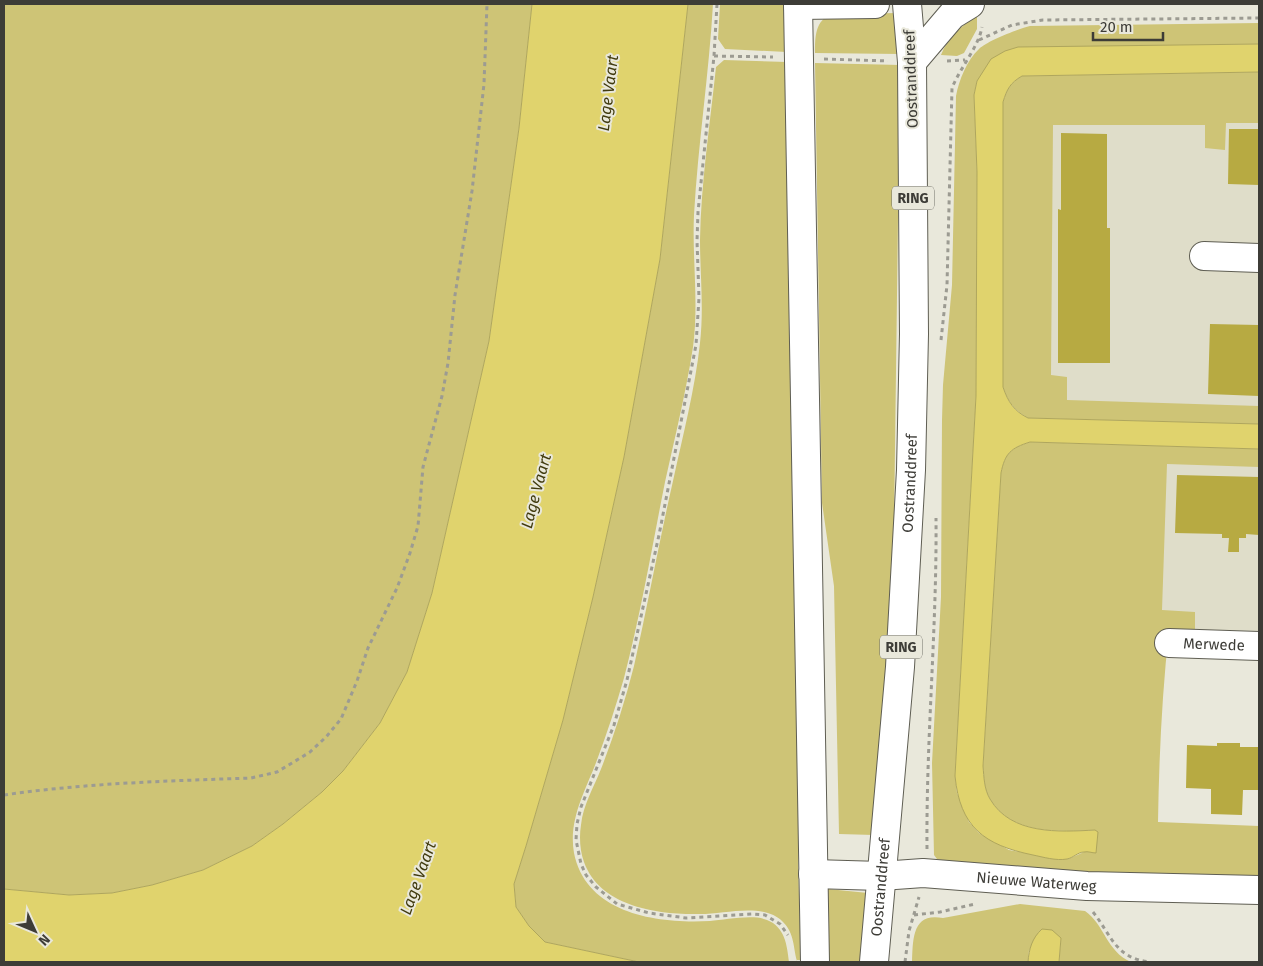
<svg xmlns="http://www.w3.org/2000/svg" width="1263" height="966" font-family="'Fira Sans',sans-serif">
  <style>
    .built { fill: #dfddc9 }
    .green { fill: #cec476 }
    .water { fill: #e0d36d; stroke: #afa65d }
    .building { fill: #b7aa42 }
    .lines { fill: none; stroke-linecap: round; stroke-linejoin: round }
    .street-casing { stroke: #5f5e53; stroke-width: 30 }
    .primary-casing { stroke: #5f5e53; stroke-width: 30 }
    .path { stroke: #9c9b92; stroke-width: 3; stroke-dasharray: 4 4; stroke-linecap: butt }
    .street { stroke: #fff; stroke-width: 28 }
    .primary { stroke: #fff; stroke-width: 28 }
    .labels { text-anchor: middle; dominant-baseline: central; stroke-width: 4; stroke-linejoin: round; paint-order: stroke }
    .shield { fill: #e9e8db; stroke: #717068; stroke-width: 1 }
    .shield-label { font-size: 14px; font-weight: bold; fill: #3d3c37 }
    .street-label { font-size: 15px; fill: #3d3c37; stroke: #e9e8db }
    .water-label { font-size: 16px; font-style: italic; fill: #413b0f; stroke: #e9e8db }
  </style>
  <rect width="100%" height="100%" fill="#e9e8db"/>
  <path class="built" d="M 1259,101 L 1259,631 L 1157,630 L 1163,437 L 1039,432 L 1033,105 Z"/>
  <path class="green" d="M 4,4 L 532,4 L 519,128 L 489,341 L 432,593 L 407,672 L 380,723 L 343,771 L 322,792 L 283,824 L 252,846 L 203,870 L 152,885 L 112,893 L 69,895 L 4,889 Z
    M 688,4 L 713,4 C 709,74 698,144 694,215 C 692,259 699,303 693,347 C 686,392 675,437 665,482 C 652,547 641,613 624,678 C 616,706 607,733 597,760 C 586,790 568,819 574,853 C 586,914 658,924 710,921 C 725,920 753,914 767,920 C 785,927 787,945 789,962 L 639,962 L 545,942 L 529,926 L 516,907 L 514,884 L 526,846 L 563,720 L 593,597 L 624,457 L 660,259 Z
    M 720,4 L 786,4 L 787,52 L 725,49 L 718,39 Z
    M 899,13 L 900,54 L 815,53 C 815,37 815,20 832,14 Z
    M 977,16 L 977,29 L 964,53 L 957,56 L 941,55 C 948,37 961,26 977,16 Z
    M 1259,23 L 1259,44 L 1207,45 L 977,81 L 974,95 L 977,172 L 976,396 L 955,776 L 957,793 L 969,822 L 979,833 L 1009,850 L 1050,858 L 1068,859 L 1084,852 L 1095,830 C 1059,832 1011,835 990,799 C 984,789 984,777 983,766 L 1001,473 C 1005,453 1011,448 1030,442 L 1259,449 L 1259,467 L 1167,464 L 1162,610 L 1195,612 L 1195,630 L 1169,630 C 1162,694 1159,758 1158,822 L 1259,826 L 1259,880 L 961,866 L 937,859 L 934,855 L 932,763 L 941,597 L 942,420 L 943,385 L 952,285 L 956,96 C 959,80 967,60 979,49 C 987,41 1018,29 1030,26 Z
    M 724,60 L 787,62 L 800,800 L 798,862 L 801,960 L 797,960 L 797,961 C 793,948 795,934 783,922 C 763,902 726,914 700,914 C 659,915 600,907 584,862 C 580,851 579,837 581,825 C 583,805 594,787 601,769 C 614,736 625,701 634,666 C 648,604 659,542 673,481 C 683,435 695,389 700,343 C 704,308 700,274 700,240 C 701,183 710,124 716,67 Z
    M 815,63 L 900,65 L 893,602 L 874,835 L 839,834 L 834,586 L 822,503 Z
    M 1259,72 L 1259,123 L 1226,123 L 1225,150 L 1205,148 L 1205,125 L 1053,125 L 1051,375 L 1067,377 L 1067,400 L 1259,406 L 1259,424 L 1028,418 C 1014,410 1008,402 1003,387 L 1003,102 C 1007,89 1010,83 1022,76 Z
    M 828,889 L 868,893 L 864,962 L 829,962 Z
    M 1020,904 L 1085,911 C 1105,925 1106,951 1131,962 L 1059,962 L 1061,938 L 1029,950 L 1028,962 L 912,962 C 913,939 912,912 943,918 Z"/>
  <path class="water" d="M 532,4 L 688,4 L 660,259 L 624,457 L 593,597 L 563,720 L 526,846 L 514,884 L 516,907 L 529,926 L 545,942 L 639,962 L 4,962 L 4,889 L 69,895 L 112,893 L 152,885 L 203,870 L 252,846 L 283,824 L 322,792 L 343,771 L 380,723 L 407,672 L 432,593 L 489,341 L 519,128 Z
    M 1259,44 L 1259,72 L 1022,76 C 1010,83 1007,89 1003,102 L 1003,387 C 1008,402 1014,411 1028,418 L 1259,424 L 1259,449 L 1030,442 C 1011,448 1005,453 1001,473 L 983,766 C 984,777 984,789 990,799 C 1011,835 1059,832 1095,830 L 1098,832 L 1096,853 C 1092,853 1088,851 1084,852 C 1078,852 1073,858 1067,859 C 1056,861 1043,857 1033,855 C 984,845 960,827 955,776 L 976,396 L 977,172 L 974,95 L 977,81 L 991,59 L 1005,51 L 1018,47 Z
    M 1042,929 L 1052,930 L 1061,938 L 1059,962 L 1028,962 C 1029,949 1032,938 1042,929 Z"/>
  <path class="building" d="M 1229,129 L 1259,129 L 1259,185 L 1228,184 Z
    M 1061,133 L 1107,134 L 1107,228 L 1110,228 L 1110,363 L 1058,363 L 1058,209 L 1061,210 Z
    M 1210,324 L 1259,325 L 1259,396 L 1208,394 Z
    M 1177,475 L 1259,477 L 1259,535 L 1246,534 L 1246,538 L 1239,538 L 1239,552 L 1228,552 L 1229,538 L 1222,538 L 1222,534 L 1175,533 Z
    M 1217,743 L 1240,743 L 1240,747 L 1259,747 L 1259,790 L 1243,790 L 1242,815 L 1211,814 L 1211,789 L 1186,788 L 1187,745 L 1217,746 Z"/>
  <g class="lines">
    <g class="street-casing">
      <g id="street">
        <path d="M 1204,256 L 1259,258"/>
        <path id="s1" d="M 1169,643 L 1259,646"/>
        <path id="s2" d="M 813,874 L 881,876 L 923,873 L 1087,886 L 1259,890"/>
      </g>
    </g>
    <g class="primary-casing">
      <g id="primary">
        <path d="M 798,4 L 815,962"/>
        <path d="M 798,5 L 875,4"/>
        <path d="M 912,62 L 952,15 L 970,4"/>
        <path id="s3" d="M 874,962 L 900,667 L 911,470 L 914,334 L 912,62 L 907,4"/>
      </g>
    </g>
    <path class="path" d="M 717,4 L 714,56 L 698,212 L 697,241 L 699,298 L 696,345 L 659,535 L 627,680 L 614,725 L 581,807 L 577,824 L 576,840 L 581,864 L 586,875 L 596,887 L 617,904 L 649,913 L 686,918 L 752,914 L 765,915 L 780,924 L 788,935
      M 979,40 L 1012,25 L 1043,20 L 1259,18
      M 714,56 L 773,57
      M 824,59 L 888,61
      M 947,61 L 965,60
      M 941,340 L 947,285 L 952,88 C 960,68 979,46 982,27
      M 4,795 C 86,783 168,781 251,778 L 277,772 L 292,763 L 310,752 L 326,737 L 341,719 L 357,681 L 368,648 L 397,588 L 410,553 L 418,526 L 423,467 L 442,396 L 448,363 L 455,295 L 472,191 L 484,84 L 487,4
      M 927,849 C 926,739 937,629 936,518
      M 1093,912 C 1112,936 1115,958 1150,962
      M 914,915 L 940,912 L 975,904
      M 905,962 L 909,931 L 919,897"/>
    <use href="#street" class="street"/>
    <use href="#primary" class="primary"/>
  </g>
  <g class="labels">
    <g class="shield">
      <rect x="892" y="186.5" width="42" height="23" rx="4"/>
      <rect x="880" y="635.5" width="42" height="23" rx="4"/>
    </g>
    <g class="shield-label">
      <text x="913" y="198">RING</text>
      <text x="901" y="647">RING</text>
    </g>
    <g class="street-label">
      <text transform="translate(911 79) rotate(-92)">Oostranddreef</text>
      <text stroke="none"><textPath href="#s3" startOffset="480">Oostranddreef</textPath></text>
      <text stroke="none"><textPath href="#s1" startOffset="45">Merwede</textPath></text>
      <text stroke="none"><textPath href="#s2" startOffset="224">Nieuwe Waterweg</textPath></text>
      <text stroke="none"><textPath href="#s3" startOffset="75">Oostranddreef</textPath></text>
    </g>
    <g class="water-label">
      <text transform="translate(608 93) rotate(-83)">Lage Vaart</text>
      <text transform="translate(536 491) rotate(-75)">Lage Vaart</text>
      <text transform="translate(418 878) rotate(-70)">Lage Vaart</text>
    </g>
  </g>
  <rect width="1263" height="966" fill="none" stroke="#3d3c37" stroke-width="10"/>
  <g transform="translate(35 931) rotate(134)" stroke="#e9e8db" stroke-width="4" paint-order="stroke">
  <path d="M0-4L9 19L0 12L-9 19Z" fill="#3d3c37"/>
  <text y="-8" font-size="14" font-weight="bold" text-anchor="middle" fill="#3d3c37">N</text>
  </g>
  <path d="M1093 32v8h70v-8" fill="none" stroke="#3d3c37" stroke-width="2.5"/>
  <text x="1100" y="32" font-size="15" fill="#3d3c37" stroke="#e9e8db" stroke-width="4" paint-order="stroke">20 m</text>
</svg>
